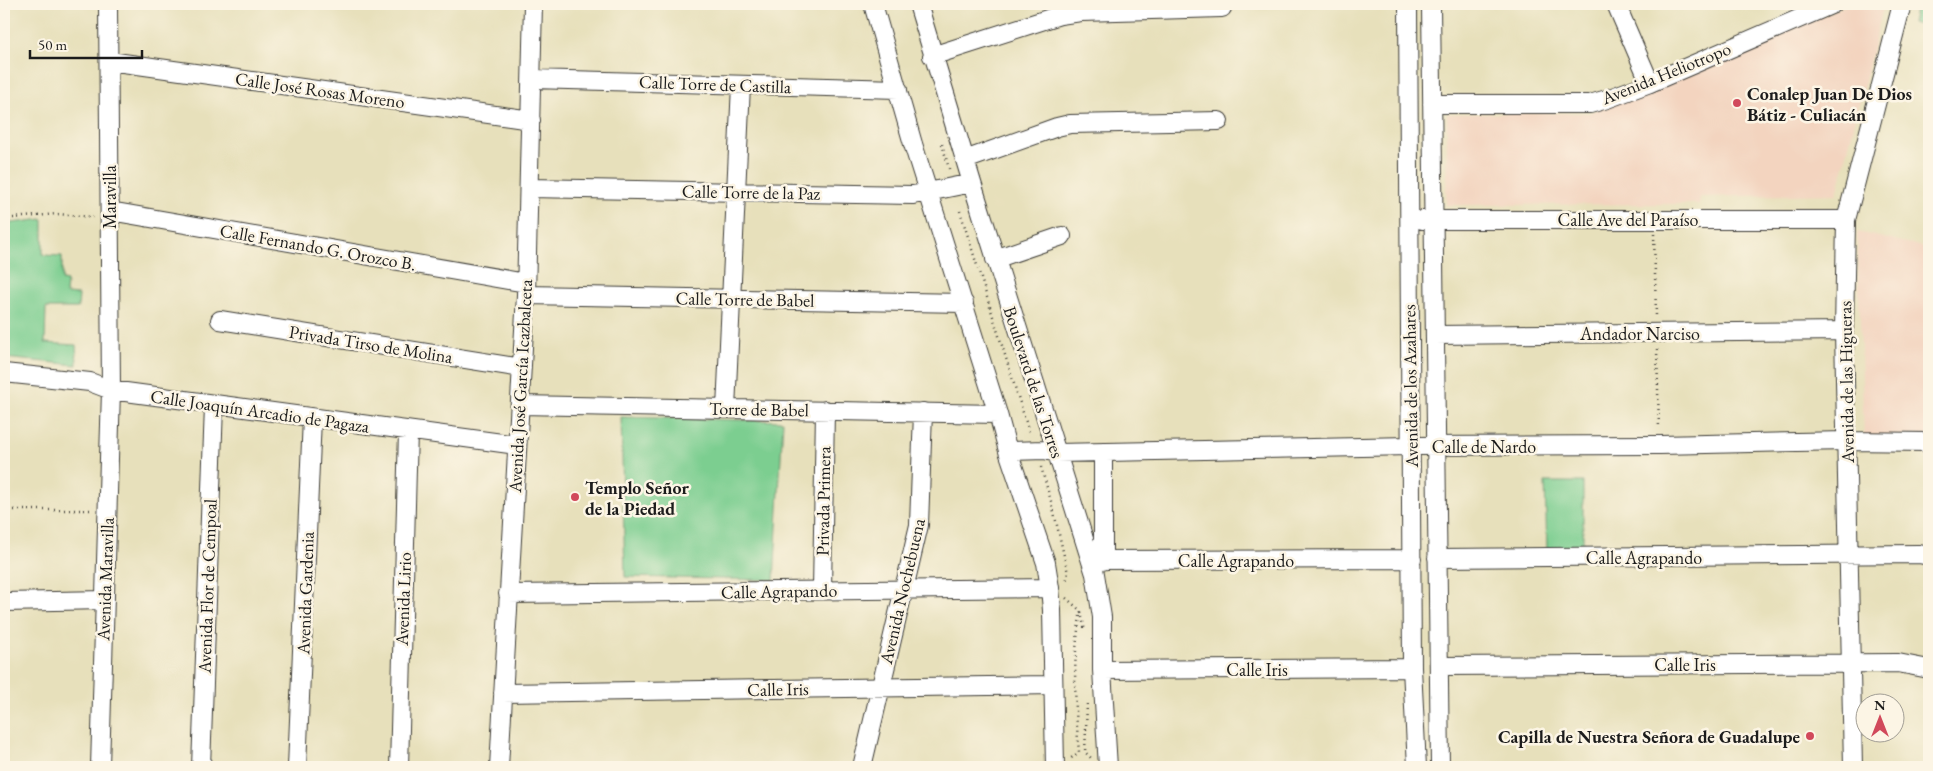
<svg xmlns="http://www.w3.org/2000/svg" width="1933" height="771" font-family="'EB Garamond',serif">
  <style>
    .built { fill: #f3d4bf }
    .green { fill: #7cce90; stroke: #4c7556 }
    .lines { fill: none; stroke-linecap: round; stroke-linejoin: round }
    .minor-casing { stroke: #3a3934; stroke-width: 20 }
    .path { stroke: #3a3934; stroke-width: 2.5; stroke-dasharray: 1 4; stroke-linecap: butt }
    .minor { stroke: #fff; stroke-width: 18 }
    .poi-dot { fill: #d1495b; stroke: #fcf5e5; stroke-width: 2 }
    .labels { text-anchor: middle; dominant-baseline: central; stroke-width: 5; stroke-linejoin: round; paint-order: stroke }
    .street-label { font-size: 18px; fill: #1c1c1c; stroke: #fcf5e5 }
    .poi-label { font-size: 18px; font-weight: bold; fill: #1c1c1c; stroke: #fcf5e5; text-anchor: start }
  </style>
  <rect width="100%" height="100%" fill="#fcf5e5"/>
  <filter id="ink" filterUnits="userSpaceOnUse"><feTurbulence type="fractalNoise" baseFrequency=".02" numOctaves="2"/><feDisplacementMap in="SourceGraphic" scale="10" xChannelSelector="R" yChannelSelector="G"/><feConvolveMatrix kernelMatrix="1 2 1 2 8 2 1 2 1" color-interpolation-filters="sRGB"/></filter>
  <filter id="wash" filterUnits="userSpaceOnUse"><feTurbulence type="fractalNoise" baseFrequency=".0096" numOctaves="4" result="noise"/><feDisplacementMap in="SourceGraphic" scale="20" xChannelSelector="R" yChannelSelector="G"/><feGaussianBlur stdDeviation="1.12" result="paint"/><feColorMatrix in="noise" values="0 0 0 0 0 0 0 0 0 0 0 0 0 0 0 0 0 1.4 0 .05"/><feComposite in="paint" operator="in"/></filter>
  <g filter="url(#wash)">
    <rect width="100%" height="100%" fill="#e7e0bb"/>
    <path class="built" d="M 1849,4 L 1884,4 L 1837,194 L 1700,197 L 1699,204 L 1446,205 L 1447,114 L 1589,113 Z
      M 1857,232 L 1929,248 L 1929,436 L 1864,437 Z"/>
    <path class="green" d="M 1916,4 L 1929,4 L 1929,27 L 1912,23 Z
      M 43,219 L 43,255 L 62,256 L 62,280 L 67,281 L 66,294 L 79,295 L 78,308 L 46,308 L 45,343 L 76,345 L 77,365 L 4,358 L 4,224 Z
      M 621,417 L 783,421 L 774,580 L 625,577 Z
      M 1545,482 L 1583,482 L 1583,550 L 1547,551 Z"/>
  </g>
  <g filter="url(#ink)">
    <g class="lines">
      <g class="minor-casing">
        <path id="minor" d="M 873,4 L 913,144 L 998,414 L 1008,451 L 1046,563 L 1050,588 L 1052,610 L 1055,767
          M 918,4 L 972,183 L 1095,574 L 1102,617 L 1102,670 L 1108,767
          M 1408,4 L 1412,668 L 1417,767
          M 1431,4 L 1440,767
          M 1616,4 L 1650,83
          M 932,56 L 1060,15 L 1081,12 L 1222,8
          M 109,61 L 531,120
          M 532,79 L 898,89
          M 1432,104 L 1590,104 L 1607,99 L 1650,83 L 1833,4
          M 965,160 L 1057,127 L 1070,124 L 1219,121
          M 529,188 L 913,195 L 972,183
          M 110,211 L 526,283
          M 1422,220 L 1846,220
          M 995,259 L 1062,236
          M 526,295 L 964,303
          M 220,320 L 522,368
          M 1435,335 L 1844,331
          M 4,373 L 90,382 L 111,390 L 517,445
          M 520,405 L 998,414
          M 726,409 L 741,85
          M 1008,451 L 1045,450 L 1057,453 L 1410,446 L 1660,445 L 1846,441 L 1929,442
          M 1437,558 L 1919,554 L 1929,556
          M 1091,560 L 1412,559
          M 1103,561 L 1103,452
          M 822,591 L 825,410
          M 508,594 L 1050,588
          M 4,602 L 105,600
          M 1439,666 L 1898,663 L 1929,669
          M 1102,670 L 1412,668
          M 503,693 L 1053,685
          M 100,767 L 111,390 L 108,4
          M 201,767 L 214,406
          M 297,767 L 312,418
          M 399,767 L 408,431
          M 499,767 L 526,295 L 533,4
          M 862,767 L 919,525 L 923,412
          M 1853,767 L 1844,331 L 1846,220 L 1902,4"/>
      </g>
      <path class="path" d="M 942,144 L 950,172
        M 960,211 L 1030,435
        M 13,218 L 57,214 L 93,217
        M 1654,234 L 1656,316
        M 1657,349 L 1659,429
        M 1041,467 L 1053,508 L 1068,573 L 1066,583
        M 4,510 L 93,510
        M 1066,598 L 1081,611 C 1072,658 1075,705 1079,752 L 1070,759
        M 1081,612 L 1085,631
        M 1087,704 L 1085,752 L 1091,758"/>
      <use href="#minor" class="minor"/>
    </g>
  </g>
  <g class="poi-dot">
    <circle cx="1737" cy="103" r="5"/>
    <circle cx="575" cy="497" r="5"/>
    <circle cx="1810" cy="736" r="5"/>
  </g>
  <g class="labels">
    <g class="street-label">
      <text transform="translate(1666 73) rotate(-22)">Avenida Heliotropo</text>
      <text transform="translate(715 84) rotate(2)">Calle Torre de Castilla</text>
      <text transform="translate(320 90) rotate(8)">Calle José Rosas Moreno</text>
      <text transform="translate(751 192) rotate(1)">Calle Torre de la Paz</text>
      <text transform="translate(109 197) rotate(-90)">Maravilla</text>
      <text x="1628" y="219">Calle Ave del Paraíso</text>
      <text transform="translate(318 247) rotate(10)">Calle Fernando G. Orozco B.</text>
      <text transform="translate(745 299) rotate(1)">Calle Torre de Babel</text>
      <text x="1640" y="333">Andador Narciso</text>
      <text transform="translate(371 344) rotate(9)">Privada Tirso de Molina</text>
      <text transform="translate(1034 382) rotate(72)">Boulevard de las Torres</text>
      <text transform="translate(1846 382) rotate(-91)">Avenida de las Higueras</text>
      <text transform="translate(520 386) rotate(-87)">Avenida José García Icazbalceta</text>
      <text transform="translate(1410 386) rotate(-91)">Avenida de los Azahares</text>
      <text transform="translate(759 409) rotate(1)">Torre de Babel</text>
      <text transform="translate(260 411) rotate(8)">Calle Joaquín Arcadio de Pagaza</text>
      <text x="1484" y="446">Calle de Nardo</text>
      <text transform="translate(823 501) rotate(-89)">Privada Primera</text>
      <text x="1644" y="557">Calle Agrapando</text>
      <text x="1236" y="560">Calle Agrapando</text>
      <text transform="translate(105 579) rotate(-88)">Avenida Maravilla</text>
      <text transform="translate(207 586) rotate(-88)">Avenida Flor de Cempoal</text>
      <text transform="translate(779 591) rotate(-1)">Calle Agrapando</text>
      <text transform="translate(902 591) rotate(-77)">Avenida Nochebuena</text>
      <text transform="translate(305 593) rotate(-88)">Avenida Gardenia</text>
      <text transform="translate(403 599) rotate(-88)">Avenida Lirio</text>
      <text x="1685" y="664">Calle Iris</text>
      <text x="1257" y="669">Calle Iris</text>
      <text transform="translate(778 689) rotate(-1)">Calle Iris</text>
    </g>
    <g class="poi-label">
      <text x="1747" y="93">Conalep Juan De Dios<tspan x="1747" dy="21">Bátiz - Culiacán</tspan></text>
      <text x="585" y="487">Templo Señor<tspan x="585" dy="21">de la Piedad</tspan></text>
      <text x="1800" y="736" text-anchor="end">Capilla de Nuestra Señora de Guadalupe</text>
    </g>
  </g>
  <rect width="1933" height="771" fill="none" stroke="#fcf5e5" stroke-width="20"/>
  <g transform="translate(1880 718)"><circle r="24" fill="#fcf5e5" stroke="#a29e95"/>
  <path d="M0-4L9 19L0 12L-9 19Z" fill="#d1495b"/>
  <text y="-8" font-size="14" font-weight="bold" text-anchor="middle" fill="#1c1c1c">N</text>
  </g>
  <path d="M30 50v8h112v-8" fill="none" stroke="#1c1c1c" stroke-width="2.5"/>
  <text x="38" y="50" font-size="15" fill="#1c1c1c" stroke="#fcf5e5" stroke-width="4" paint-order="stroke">50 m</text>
</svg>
